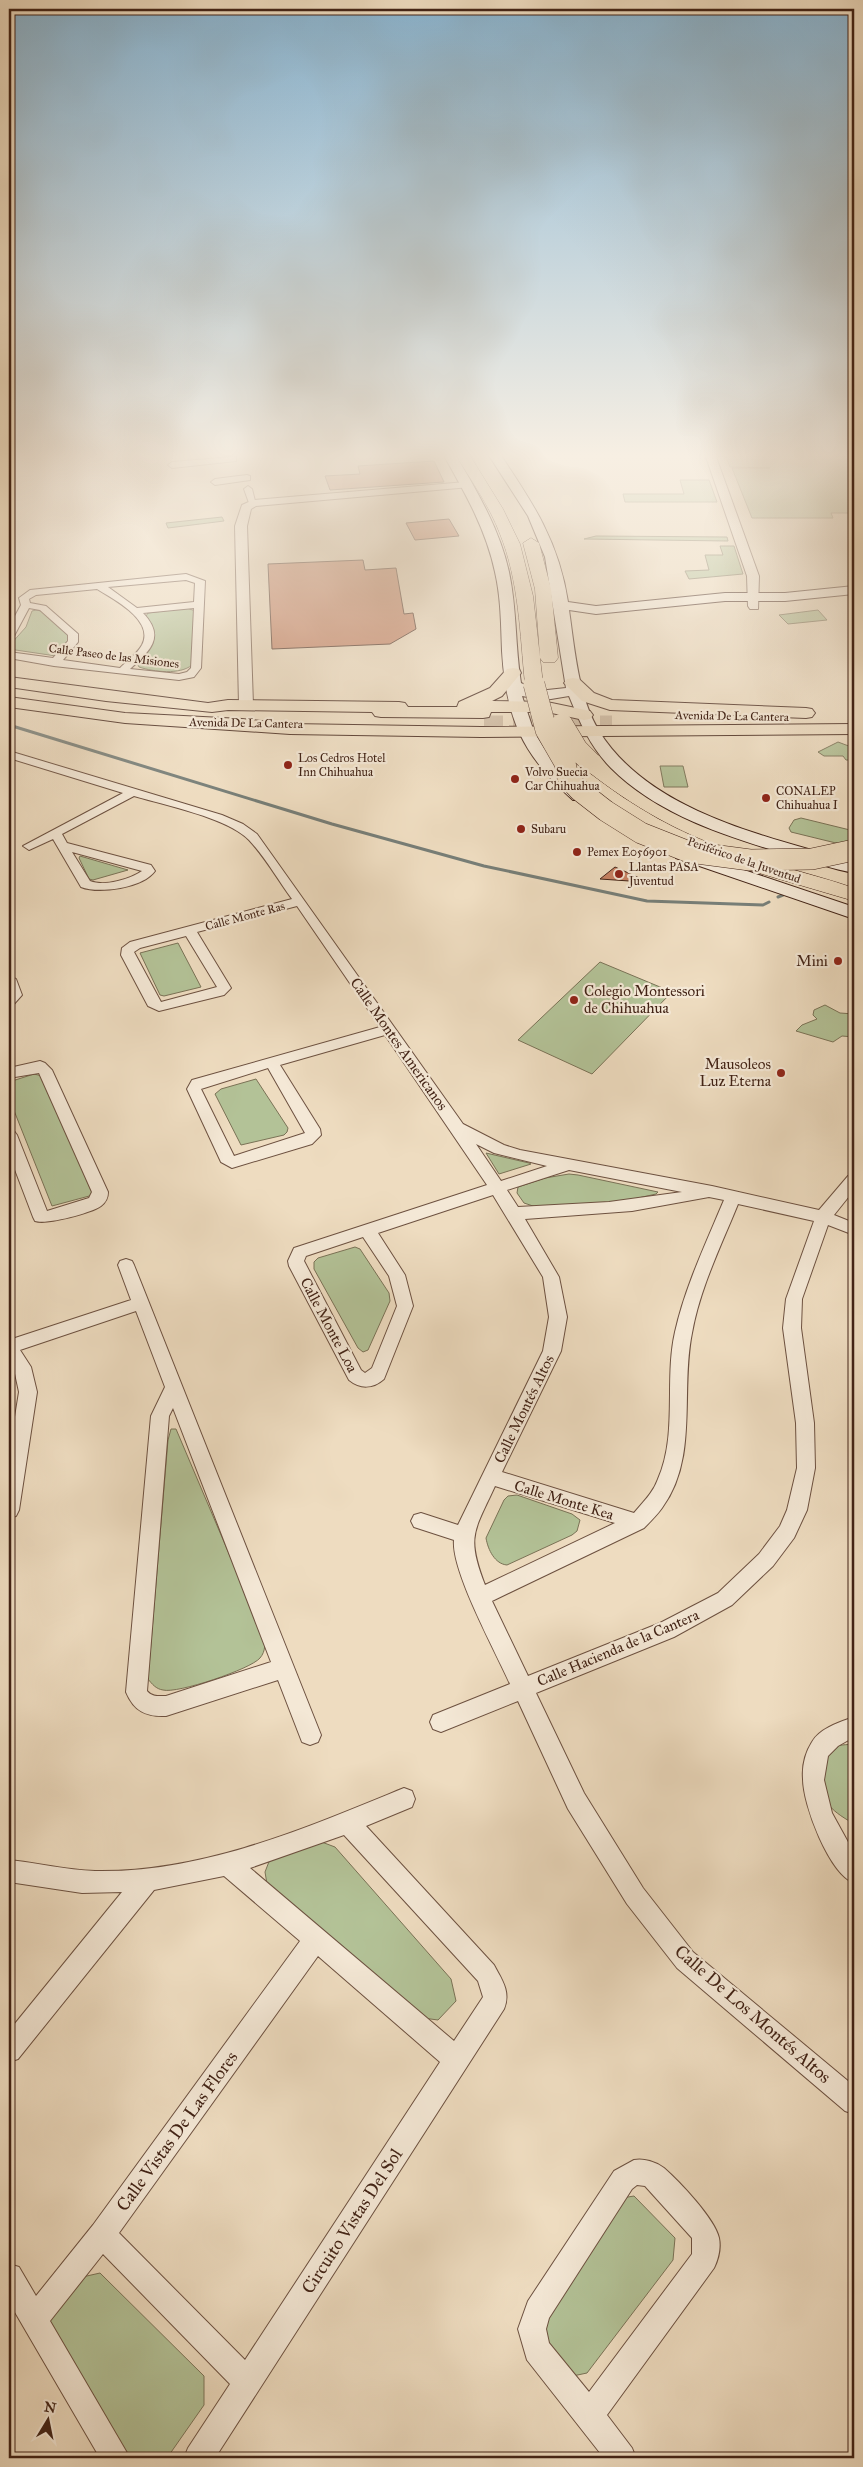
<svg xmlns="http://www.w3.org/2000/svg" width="863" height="2467" font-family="'IM FELL Great Primer',serif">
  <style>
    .green { fill: #b3c297; stroke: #7a7256 }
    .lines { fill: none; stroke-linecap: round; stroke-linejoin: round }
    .stream { stroke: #777e77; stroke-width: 3 }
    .building { fill: #c88264; stroke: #422316 }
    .primary-tunnel { stroke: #ccb79e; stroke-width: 19; stroke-dasharray: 19 10; stroke-linecap: butt }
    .minor-casing { stroke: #6d5140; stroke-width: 2 }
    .tertiary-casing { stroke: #6d5140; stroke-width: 2 }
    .secondary-casing { stroke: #422316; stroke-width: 2 }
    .primary-casing { stroke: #422316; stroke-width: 2 }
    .trunk-casing { stroke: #422316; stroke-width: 1 }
    .minor { fill: #f4e8d6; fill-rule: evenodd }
    .tertiary { fill: #f4e8d6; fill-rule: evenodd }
    .secondary { fill: #f4e8d6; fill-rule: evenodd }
    .primary { fill: #eedcc0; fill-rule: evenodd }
    .trunk { fill: #eedcc0; fill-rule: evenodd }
    .trunk-bridge-casing { stroke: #422316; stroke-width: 22; stroke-linecap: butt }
    .trunk-bridge { stroke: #eedcc0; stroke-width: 21 }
    .poi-dot { fill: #8f2418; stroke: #f4e8d6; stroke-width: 2 }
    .labels { text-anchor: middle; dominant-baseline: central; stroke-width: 4.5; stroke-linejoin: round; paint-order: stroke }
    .far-street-label { font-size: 12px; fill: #422316; stroke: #f4e8d6 }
    .far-poi-label { font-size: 12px; fill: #422316; stroke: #f4e8d6; text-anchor: start }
    .poi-label { font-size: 15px; fill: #422316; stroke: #f4e8d6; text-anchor: end }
    .street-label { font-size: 15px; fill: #422316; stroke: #f4e8d6 }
    .near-street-label { font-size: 18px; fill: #422316; stroke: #f4e8d6 }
  </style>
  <rect width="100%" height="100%" fill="#eedcc0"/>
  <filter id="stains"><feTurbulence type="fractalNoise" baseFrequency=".004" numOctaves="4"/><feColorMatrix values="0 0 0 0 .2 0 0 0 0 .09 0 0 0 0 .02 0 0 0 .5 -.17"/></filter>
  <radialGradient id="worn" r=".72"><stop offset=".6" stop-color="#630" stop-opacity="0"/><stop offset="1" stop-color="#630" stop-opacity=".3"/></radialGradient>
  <path class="green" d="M 718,454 L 854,454 L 854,469 L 848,469 L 854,481 L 854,513 L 831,513 L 833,518 L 752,518 L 732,468 L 770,468 L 730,467 L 726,457 L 717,456 Z
    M 680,480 L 709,480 L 717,502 L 625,502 L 623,494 L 684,494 Z
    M 222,517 L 224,521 L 168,528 L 166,523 Z
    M 596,536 L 727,537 L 728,541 L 584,539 Z
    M 720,546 L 734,546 L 743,574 L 689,579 L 685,571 L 709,570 L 705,555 L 723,555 Z
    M 187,608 L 195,611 L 192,665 C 180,675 154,672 139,667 L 138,665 C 152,646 162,638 146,616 L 148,613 Z
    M 36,610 L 41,611 L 74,640 L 56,656 L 9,649 L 9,646 L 26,627 L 32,611 Z
    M 818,610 L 827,620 L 788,624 L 779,615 Z
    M 838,742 L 854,748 L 854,760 L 846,760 L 843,756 L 824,756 L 818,752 Z
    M 660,766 L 683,766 L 688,787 L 664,787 Z
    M 801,818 L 850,830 L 854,835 L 848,843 L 840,844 L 791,832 L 789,828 L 794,820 Z
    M 80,856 L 128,870 L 93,880 L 89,879 L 79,858 Z
    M 178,943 L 201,987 L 164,996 L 160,995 L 140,953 Z
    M 600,962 L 672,992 L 592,1074 L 518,1040 Z
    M 825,1005 L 840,1013 L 854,1014 L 854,1037 L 842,1036 L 833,1042 L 796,1031 L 802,1025 L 817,1019 L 813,1015 L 814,1010 Z
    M 34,1074 L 42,1076 L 93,1195 L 52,1206 L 9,1098 L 9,1082 Z
    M 256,1079 L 288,1128 L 287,1132 L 284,1135 L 241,1145 L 215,1094 L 221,1089 Z
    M 486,1153 L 529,1163 L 531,1164 L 499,1174 Z
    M 569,1174 L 578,1175 L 658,1192 L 656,1194 L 598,1207 L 536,1207 L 524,1203 L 517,1193 L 518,1187 L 545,1178 Z
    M 355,1247 L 360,1249 L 389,1293 L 390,1301 L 368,1350 L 363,1352 L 358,1348 L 314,1269 L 314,1262 L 318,1258 Z
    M 171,1429 L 176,1429 L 264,1636 C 265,1643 266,1651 260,1658 C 251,1669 177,1694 163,1690 C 156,1689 152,1684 148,1679 L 168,1440 Z
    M 517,1495 L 572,1514 L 580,1520 L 577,1531 L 572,1535 L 507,1565 C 495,1564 488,1550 486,1538 L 504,1500 L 508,1496 Z
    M 854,1744 L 854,1824 C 846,1819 835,1813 829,1805 C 819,1792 817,1759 831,1749 C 839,1744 846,1745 854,1744 Z
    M 319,1841 L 335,1847 L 451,1979 L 456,2001 L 438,2020 L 423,2018 L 267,1884 L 265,1872 L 270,1859 Z
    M 634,2196 L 675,2238 L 673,2260 L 587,2373 L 568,2377 L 541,2341 L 544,2318 L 616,2199 Z
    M 100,2273 L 204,2376 L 204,2405 L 167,2458 L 124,2458 L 47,2331 L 49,2317 L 78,2278 Z"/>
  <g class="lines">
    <path class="stream" d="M 9,725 L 332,824 L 484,866 L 647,901 L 763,905 L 769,902
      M 778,897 L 783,895"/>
  </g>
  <path class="building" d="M 434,461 L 444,482 L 330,490 L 325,476 L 360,474 L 358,466 Z
    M 449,519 L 459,536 L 415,540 L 406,523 Z
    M 363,560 L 365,570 L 396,568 L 404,614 L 413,613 L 416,629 L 390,644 L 272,649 L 268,564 Z
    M 615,867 L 644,880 L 644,882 L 600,879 Z"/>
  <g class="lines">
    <path class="primary-tunnel" d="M 484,725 L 612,725"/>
    <g class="minor-casing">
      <path id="minor" d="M 233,457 L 236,457 L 236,461 L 172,468 L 168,465 L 172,462 Z
        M 247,475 L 250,476 L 250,480 L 215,485 L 211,482 L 215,479 Z
        M 248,486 L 252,489 L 256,505 L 249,503 L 244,489 Z
        M 186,574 L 205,581 L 201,668 L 194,677 L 179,680 L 54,666 L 9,658 L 9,652 L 53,658 L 68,641 L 68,635 L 40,610 L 29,608 L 14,636 L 9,639 L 9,627 L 21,605 L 19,598 L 30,590 ZM 186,580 L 195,583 L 194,602 L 137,608 L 108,587 ZM 97,589 C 113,599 155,620 142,645 C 137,654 127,661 120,668 L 63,660 L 78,642 L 78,634 L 46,606 L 30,603 L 29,599 L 36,595 ZM 194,608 L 191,668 L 187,672 L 179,674 L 130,669 C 150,651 166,637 143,613 Z
        M 9,751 L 222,815 L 243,824 L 257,834 L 463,1124 L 504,1145 L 520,1150 L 712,1186 L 819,1210 L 848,1176 L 854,1174 L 854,1190 L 834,1215 L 854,1223 L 854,1235 L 828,1225 L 802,1299 L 801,1328 L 814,1423 L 815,1468 L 807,1510 L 794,1538 L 773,1566 L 732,1605 L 674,1637 L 536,1693 L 584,1793 L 643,1888 L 693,1952 L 854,2086 L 854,2114 L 845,2111 L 677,1968 L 627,1904 L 568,1809 L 518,1701 L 441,1732 L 433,1729 L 430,1722 L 433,1715 L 510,1684 C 496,1652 451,1571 454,1540 L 414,1527 L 411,1521 L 414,1515 L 421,1513 L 458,1525 L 543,1351 L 549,1317 L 543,1277 L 493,1195 L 378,1233 L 405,1275 L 413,1306 L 384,1379 C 373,1389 360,1389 349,1380 L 289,1266 L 288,1261 L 294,1248 L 487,1185 L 385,1035 L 280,1065 L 320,1129 L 321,1135 L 312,1144 L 232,1168 L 221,1162 L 187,1089 L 192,1080 L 380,1027 L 297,906 L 197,932 L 231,988 L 224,995 L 159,1011 L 148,1006 L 121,955 L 122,948 L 130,942 L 292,899 C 278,880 265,857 249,840 C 228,818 164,805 134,796 L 62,834 L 67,843 L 151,865 L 155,871 C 143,888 99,894 81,887 L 53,839 L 29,850 L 23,846 L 123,793 L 9,758 ZM 72,852 L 142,871 C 130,879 105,887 90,881 ZM 186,936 L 217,987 L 161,1002 L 134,952 L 140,948 ZM 268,1068 L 305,1133 L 234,1156 L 201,1089 ZM 476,1144 L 494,1153 L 547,1166 L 501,1181 ZM 569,1170 L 682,1192 L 609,1202 L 518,1207 L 507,1190 ZM 709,1197 L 724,1200 C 706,1243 685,1287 675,1332 C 664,1380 678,1434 658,1479 C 653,1493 643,1502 634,1513 L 502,1472 L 561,1351 L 567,1317 L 559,1277 L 525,1219 L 632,1211 ZM 738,1204 L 814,1221 L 786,1299 L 783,1328 L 796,1423 L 797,1468 L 787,1510 L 780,1526 L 759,1554 L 718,1593 L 660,1623 L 528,1676 L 492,1601 L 644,1528 C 650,1522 657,1515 662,1508 C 699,1458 680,1391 692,1333 C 700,1288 721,1246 738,1204 ZM 363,1237 L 389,1276 L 397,1306 L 372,1368 L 365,1373 L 361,1370 L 304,1261 L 306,1256 ZM 495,1486 L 615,1523 L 485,1585 C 466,1536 474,1532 495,1486 Z
        M 9,975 L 16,979 L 22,995 L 14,1004 L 9,1005 Z
        M 40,1061 L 45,1063 L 52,1070 L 108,1192 C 108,1198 106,1202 101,1206 C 91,1213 47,1225 35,1221 L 33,1217 L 9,1154 L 9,1130 L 14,1131 L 17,1135 L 47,1211 L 89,1198 L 92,1192 L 39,1073 L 9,1078 L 9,1068 Z
        M 126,1259 L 132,1261 L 134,1265 L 321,1735 L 318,1742 L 310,1745 L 302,1742 L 278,1680 L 166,1716 C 146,1717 134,1711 126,1692 L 151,1416 L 165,1387 L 136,1311 L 20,1350 L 31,1367 L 37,1392 L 19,1510 L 16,1516 L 9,1518 L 9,1454 L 19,1392 L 14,1369 L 9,1362 L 9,1340 L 131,1300 L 118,1265 L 120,1261 ZM 173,1408 L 271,1662 L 166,1696 C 158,1696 152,1697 147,1691 L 169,1416 Z
        M 854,1717 L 854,1737 L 838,1746 L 828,1756 L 824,1780 L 832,1813 L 854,1853 L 854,1883 C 829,1873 803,1805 803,1779 C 802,1767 805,1753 812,1742 C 820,1728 840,1722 854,1717 Z
        M 404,1788 L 412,1791 L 415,1799 L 412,1807 L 366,1826 L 494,1965 C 502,1980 511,1992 504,2009 L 215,2458 L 184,2458 L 188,2448 L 230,2384 L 103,2254 L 50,2321 L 130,2458 L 100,2458 L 9,2302 L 9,2264 L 19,2267 L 36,2296 L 93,2225 L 300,1941 L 224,1876 L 154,1890 L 18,2059 L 9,2062 L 9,2031 L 122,1892 L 82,1893 L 9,1882 L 9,1860 C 38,1863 66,1870 95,1871 C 203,1873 306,1828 404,1788 ZM 344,1835 L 478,1981 L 483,1997 L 454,2041 L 250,1868 ZM 318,1956 L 440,2062 L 245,2360 L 119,2233 Z
        M 634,2160 C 644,2158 656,2162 664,2168 C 679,2181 715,2219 719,2238 C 721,2248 718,2260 714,2268 L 607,2415 L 632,2448 L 636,2458 L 604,2458 L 527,2360 L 518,2329 L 528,2301 L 614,2171 ZM 637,2185 L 645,2186 L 692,2238 L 692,2254 L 589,2392 L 549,2343 L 546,2329 L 549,2318 L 632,2189 Z"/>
    </g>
    <g class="tertiary-casing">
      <path id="tertiary" d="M 705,454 L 715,454 L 759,576 L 758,609 L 750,609 L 748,606 L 747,576 Z
        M 466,482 L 471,485 L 470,487 L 256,506 L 251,509 L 247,526 L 253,705 L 246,709 L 241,708 L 239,705 L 235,526 L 242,505 L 253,500 Z"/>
    </g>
    <g class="secondary-casing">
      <path id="secondary" d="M 443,454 L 455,454 C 477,491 500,530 509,572 C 517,609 515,646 521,683 L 538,691 L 566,688 L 545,557 L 528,516 L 488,454 L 500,454 C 533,503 559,542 568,602 L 596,606 L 725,593 L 785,593 L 854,586 L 854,594 L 785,601 L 725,601 L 596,614 L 569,610 C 575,651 578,696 599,731 C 650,813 769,837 854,862 L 854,873 C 833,869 812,862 792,856 C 729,837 659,816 611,768 C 591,748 580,723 569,696 L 545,700 L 522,696 L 534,732 L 544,748 L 588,796 L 585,800 L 573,800 C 522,755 506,718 502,651 C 501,624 501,598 495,572 C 486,529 464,491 443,454 Z
        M 682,849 L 854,907 L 854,919 L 676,858 L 673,854 L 676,850 Z"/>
    </g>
    <g class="primary-casing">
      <path id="primary" d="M 513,668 L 519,669 L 521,673 L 502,696 L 492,701 L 547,702 L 590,711 L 593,715 L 590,719 L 584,720 L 547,712 L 491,712 L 489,717 L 483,718 L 381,717 L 375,716 L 372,712 L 228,710 L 212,712 L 106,701 L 9,687 L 9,677 L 208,703 L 228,700 L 399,702 L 405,703 L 408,707 L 457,707 L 459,702 L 490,688 L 507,669 Z
        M 573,678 L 579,679 L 594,693 L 612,700 L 806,708 L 812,709 L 815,713 L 812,717 L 806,718 L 610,710 L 582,701 L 564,683 L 567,679 Z
        M 9,697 L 125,713 L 242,719 L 290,724 L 481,727 L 854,724 L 854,734 L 481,737 L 290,734 L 125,723 L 9,707 Z"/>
    </g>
    <g class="trunk-casing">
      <path id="trunk" d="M 455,454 L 469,454 L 503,509 L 520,544 L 533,596 L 540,657 L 535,589 L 523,543 L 531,538 L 539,543 L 551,589 L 558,658 L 555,662 L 543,662 L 540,658 L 543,684 L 540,688 L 528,688 L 525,684 C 520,634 519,581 500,534 C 489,505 471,480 455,454 Z
        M 565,757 L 572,759 C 614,794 660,824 712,844 C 758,862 807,872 854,888 L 854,901 L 735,866 L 678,845 L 642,827 L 607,805 L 574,781 L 555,763 L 558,759 Z"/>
    </g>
    <use href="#minor" class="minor"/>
    <use href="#tertiary" class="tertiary"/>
    <use href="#secondary" class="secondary"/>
    <use href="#primary" class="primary"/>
    <use href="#trunk" class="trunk"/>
    <g class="trunk-bridge-casing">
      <path id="trunk-bridge" d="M 534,684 L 546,730 L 565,763 L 568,778 L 579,790 L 606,811 L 641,833 L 689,852 L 750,860 L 812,859 L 854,850
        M 562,724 L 577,749 L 591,763"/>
    </g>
    <use href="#trunk-bridge" class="trunk-bridge"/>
  </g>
  <linearGradient id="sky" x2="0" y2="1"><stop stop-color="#89b6d4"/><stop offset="0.57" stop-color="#f7efe3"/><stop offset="1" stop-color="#f7efe3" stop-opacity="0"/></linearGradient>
  <rect width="863" height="799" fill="url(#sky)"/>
  <g class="poi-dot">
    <circle cx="288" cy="765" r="5"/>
    <circle cx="515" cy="779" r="5"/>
    <circle cx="766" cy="798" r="5"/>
    <circle cx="521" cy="829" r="5"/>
    <circle cx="577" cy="852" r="5"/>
    <circle cx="619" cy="874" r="5"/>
    <circle cx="838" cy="961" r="5"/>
    <circle cx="574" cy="1000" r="5"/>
    <circle cx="781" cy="1073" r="5"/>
  </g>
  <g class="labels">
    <g class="far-street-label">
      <text transform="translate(114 656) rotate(7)">Calle Paseo de las Misiones</text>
      <text transform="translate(732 716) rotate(1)">Avenida De La Cantera</text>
      <text transform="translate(246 723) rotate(1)">Avenida De La Cantera</text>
      <text transform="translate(744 860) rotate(19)">Periférico de la Juventud</text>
      <text transform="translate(245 916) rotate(-15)">Calle Monte Ras</text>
    </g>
    <g class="far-poi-label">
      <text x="298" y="758">Los Cedros Hotel<tspan x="298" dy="14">Inn Chihuahua</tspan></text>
      <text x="525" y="772">Volvo Suecia<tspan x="525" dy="14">Car Chihuahua</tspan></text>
      <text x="776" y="791">CONALEP<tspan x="776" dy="14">Chihuahua I</tspan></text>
      <text x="531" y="829">Subaru</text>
      <text x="587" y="852">Pemex E056901</text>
      <text x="629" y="867">Llantas PASA<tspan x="629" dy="14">Juventud</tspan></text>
    </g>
    <g class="poi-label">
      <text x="828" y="961">Mini</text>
      <text x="584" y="991" text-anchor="start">Colegio Montessori<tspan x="584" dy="17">de Chihuahua</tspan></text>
      <text x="771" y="1064">Mausoleos<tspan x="771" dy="17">Luz Eterna</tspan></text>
    </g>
    <g class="street-label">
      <text transform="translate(399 1044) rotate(55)">Calle Montes Americanos</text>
      <text transform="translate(329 1325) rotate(62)">Calle Monte Loa</text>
      <text transform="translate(524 1409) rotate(-64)">Calle Montés Altos</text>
      <text transform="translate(564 1500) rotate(17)">Calle Monte Kea</text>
      <text transform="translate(618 1648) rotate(-23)">Calle Hacienda de la Cantera</text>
    </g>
    <g class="near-street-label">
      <text transform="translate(753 2014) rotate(41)">Calle De Los Montés Altos</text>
      <text transform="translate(177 2131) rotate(-54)">Calle Vistas De Las Flores</text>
      <text transform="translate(352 2221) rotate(-57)">Circuito Vistas Del Sol</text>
    </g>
  </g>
  <rect width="863" height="2467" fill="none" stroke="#eedcc0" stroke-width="30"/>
  <rect x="10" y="10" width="843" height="2447" fill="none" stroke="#422316" stroke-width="2.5"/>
  <rect x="15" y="15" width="833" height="2437" fill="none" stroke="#422316"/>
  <g transform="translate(48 2420) rotate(10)" stroke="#f4e8d6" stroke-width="4" paint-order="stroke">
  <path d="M0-4L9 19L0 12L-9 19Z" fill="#422316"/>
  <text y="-8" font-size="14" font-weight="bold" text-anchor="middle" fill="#422316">N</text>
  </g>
  <rect width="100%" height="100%" filter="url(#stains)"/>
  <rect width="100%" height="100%" fill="url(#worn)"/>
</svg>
